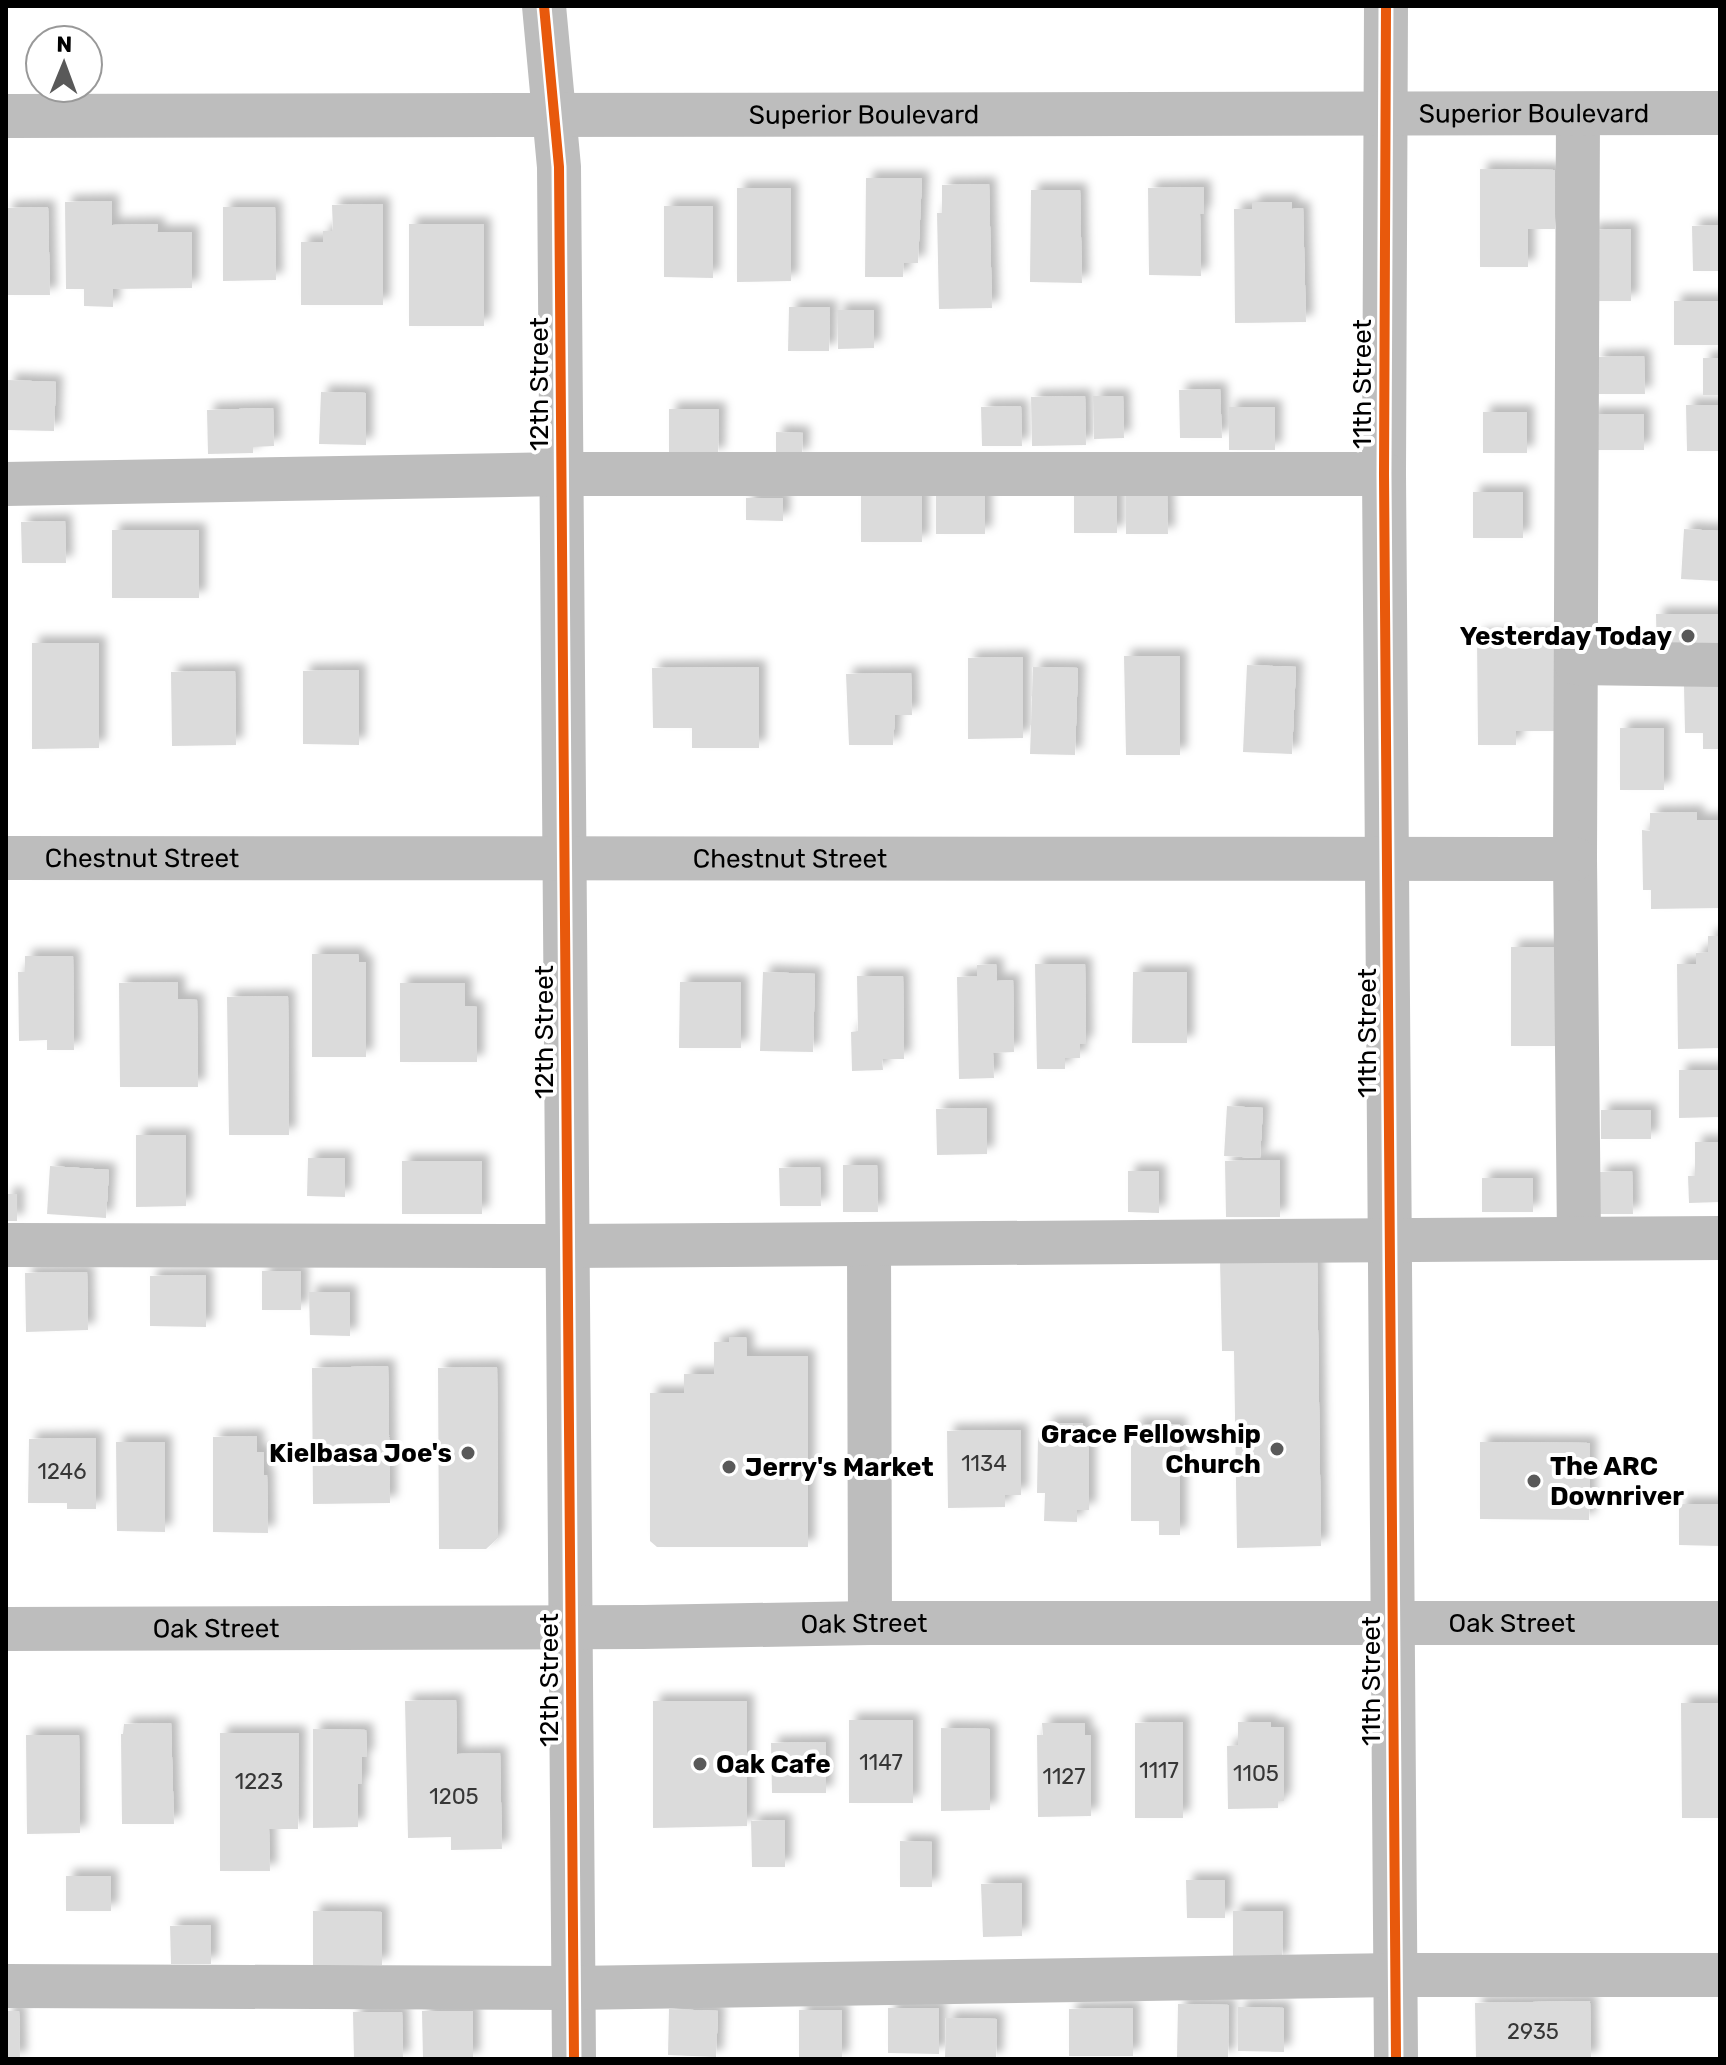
<svg xmlns="http://www.w3.org/2000/svg" width="1726" height="2065" font-family="Rubik,sans-serif">
  <style>
    .building { fill: #dbdbdb; filter: url(#shadow) }
    .lines { fill: none; stroke-linecap: round; stroke-linejoin: round }
    .minor { stroke: #bdbdbd; stroke-width: 44 }
    .cycleway-casing { stroke: #fff; stroke-width: 15 }
    .cycleway { stroke: #e8590c; stroke-width: 10 }
    .poi-dot { fill: #595959; stroke: #fff; stroke-width: 3 }
    .labels { text-anchor: middle; dominant-baseline: central; stroke-width: 8; stroke-linejoin: round; paint-order: stroke }
    .number-label { font-size: 22px; fill: #373737 }
    .street-label { font-size: 26px; fill: #000; stroke: #fff }
    .poi-label { font-size: 26px; font-weight: bold; fill: #000; stroke: #fff; text-anchor: end }
  </style>
  <defs>
    <filter id="shadow"><feDropShadow dx="7" dy="-7" stdDeviation="4" flood-color="#0004"/></filter>
  </defs>
  <rect width="100%" height="100%" fill="#fff"/>
  <path class="building" d="M 1480,169 L 1555,170 L 1555,229 L 1528,229 L 1528,267 L 1480,267 Z
    M 866,178 L 922,178 L 918,263 L 904,263 L 903,277 L 865,277 Z
    M 989,184 L 992,308 L 939,309 L 937,213 L 942,213 L 942,185 Z
    M 1204,187 L 1204,214 L 1200,214 L 1201,276 L 1149,275 L 1148,188 Z
    M 737,188 L 791,188 L 791,281 L 737,282 Z
    M 1031,190 L 1080,190 L 1082,283 L 1030,282 Z
    M 112,201 L 112,225 L 158,224 L 157,232 L 192,232 L 192,288 L 113,289 L 113,307 L 84,306 L 84,289 L 66,289 L 65,202 Z
    M 1252,202 L 1292,202 L 1292,209 L 1303,208 L 1306,322 L 1235,323 L 1234,209 L 1252,209 Z
    M 383,204 L 383,305 L 301,305 L 301,242 L 323,242 L 323,231 L 333,231 L 332,205 Z
    M 664,206 L 713,206 L 713,278 L 664,277 Z
    M 48,207 L 50,295 L 6,295 L 6,208 Z
    M 223,207 L 275,207 L 276,280 L 223,281 Z
    M 409,224 L 484,224 L 484,326 L 409,326 Z
    M 1720,225 L 1720,271 L 1693,271 L 1692,226 Z
    M 1631,229 L 1631,301 L 1589,301 L 1590,230 Z
    M 1674,301 L 1720,301 L 1720,345 L 1674,345 Z
    M 789,307 L 830,307 L 829,351 L 788,351 Z
    M 837,310 L 874,310 L 874,348 L 838,349 Z
    M 1644,356 L 1645,394 L 1597,394 L 1596,357 Z
    M 1703,358 L 1720,358 L 1720,395 L 1703,395 Z
    M 8,380 L 56,382 L 54,431 L 7,430 Z
    M 1220,389 L 1222,438 L 1180,438 L 1179,390 Z
    M 321,392 L 366,393 L 366,445 L 319,444 Z
    M 1085,396 L 1086,445 L 1032,446 L 1031,397 Z
    M 1093,396 L 1123,396 L 1124,438 L 1094,439 Z
    M 1686,405 L 1720,405 L 1720,451 L 1687,451 Z
    M 1021,406 L 1022,446 L 982,446 L 981,407 Z
    M 1229,407 L 1275,407 L 1275,450 L 1229,450 Z
    M 273,408 L 274,446 L 253,447 L 253,453 L 208,454 L 207,410 Z
    M 669,409 L 719,409 L 718,455 L 669,454 Z
    M 1483,412 L 1527,412 L 1527,453 L 1483,453 Z
    M 1589,414 L 1644,414 L 1644,450 L 1590,450 Z
    M 776,432 L 803,433 L 802,456 L 776,456 Z
    M 1126,490 L 1167,491 L 1168,534 L 1126,534 Z
    M 1074,491 L 1117,492 L 1117,533 L 1074,533 Z
    M 1473,492 L 1523,492 L 1523,538 L 1473,538 Z
    M 936,493 L 985,494 L 985,534 L 936,534 Z
    M 861,495 L 922,495 L 922,542 L 861,542 Z
    M 746,498 L 783,498 L 783,521 L 746,520 Z
    M 65,521 L 66,563 L 22,563 L 21,522 Z
    M 1684,529 L 1720,531 L 1720,581 L 1681,579 Z
    M 112,530 L 199,530 L 199,598 L 112,598 Z
    M 1656,614 L 1720,614 L 1720,659 L 1657,659 Z
    M 1477,635 L 1554,635 L 1562,731 L 1516,731 L 1516,745 L 1478,745 Z
    M 32,643 L 99,643 L 99,748 L 32,749 Z
    M 1124,656 L 1180,656 L 1180,755 L 1126,755 Z
    M 1023,657 L 1023,738 L 968,739 L 968,658 Z
    M 1247,665 L 1296,667 L 1292,754 L 1243,752 Z
    M 759,667 L 759,748 L 692,748 L 692,728 L 653,728 L 652,668 Z
    M 1033,667 L 1078,668 L 1075,755 L 1030,754 Z
    M 359,670 L 359,745 L 303,744 L 303,671 Z
    M 235,671 L 236,745 L 172,746 L 171,672 Z
    M 911,673 L 912,715 L 895,715 L 893,745 L 849,745 L 846,674 Z
    M 1720,684 L 1720,749 L 1703,749 L 1703,733 L 1685,733 L 1684,685 Z
    M 1620,728 L 1664,728 L 1664,790 L 1620,790 Z
    M 1697,812 L 1697,820 L 1720,820 L 1720,908 L 1651,909 L 1651,890 L 1643,890 L 1642,830 L 1650,831 L 1650,813 Z
    M 1708,936 L 1720,936 L 1720,1048 L 1678,1049 L 1677,964 L 1696,964 L 1696,953 L 1708,952 Z
    M 1511,947 L 1558,947 L 1558,1046 L 1511,1046 Z
    M 312,954 L 358,954 L 359,962 L 366,962 L 366,1057 L 312,1057 Z
    M 25,956 L 73,956 L 74,1050 L 47,1050 L 47,1040 L 19,1041 L 18,972 L 25,972 Z
    M 996,964 L 997,981 L 1013,980 L 1014,1052 L 993,1053 L 994,1078 L 959,1079 L 957,977 L 977,976 L 977,965 Z
    M 1035,964 L 1085,964 L 1086,1044 L 1080,1044 L 1080,1058 L 1065,1058 L 1065,1069 L 1037,1069 Z
    M 763,972 L 815,974 L 813,1052 L 760,1051 Z
    M 1133,972 L 1187,972 L 1187,1043 L 1132,1043 Z
    M 857,976 L 903,976 L 904,1059 L 882,1059 L 883,1070 L 852,1071 L 851,1032 L 858,1031 Z
    M 178,982 L 178,999 L 197,1000 L 198,1087 L 120,1087 L 119,983 Z
    M 680,982 L 741,982 L 741,1048 L 679,1048 Z
    M 400,983 L 465,983 L 465,1006 L 477,1007 L 477,1062 L 400,1062 Z
    M 288,996 L 289,1135 L 229,1135 L 227,997 Z
    M 1679,1070 L 1720,1070 L 1720,1117 L 1679,1118 Z
    M 1227,1106 L 1263,1108 L 1260,1158 L 1224,1156 Z
    M 987,1108 L 987,1154 L 937,1155 L 936,1109 Z
    M 1601,1110 L 1651,1110 L 1651,1139 L 1601,1139 Z
    M 136,1135 L 186,1135 L 186,1206 L 136,1207 Z
    M 1695,1142 L 1720,1142 L 1720,1202 L 1689,1203 L 1688,1176 L 1695,1176 Z
    M 308,1158 L 345,1158 L 345,1197 L 307,1196 Z
    M 1280,1160 L 1280,1217 L 1226,1217 L 1225,1161 Z
    M 402,1161 L 482,1161 L 482,1214 L 402,1214 Z
    M 843,1165 L 877,1165 L 878,1212 L 843,1212 Z
    M 50,1166 L 109,1170 L 106,1218 L 47,1214 Z
    M 820,1167 L 821,1206 L 780,1206 L 779,1168 Z
    M 1128,1171 L 1159,1171 L 1159,1213 L 1128,1212 Z
    M 1632,1171 L 1633,1214 L 1600,1214 L 1599,1172 Z
    M 1482,1178 L 1533,1178 L 1533,1212 L 1482,1212 Z
    M 6,1194 L 17,1194 L 17,1221 L 6,1221 Z
    M 1317,1257 L 1321,1546 L 1237,1548 L 1234,1351 L 1222,1351 L 1220,1259 Z
    M 262,1271 L 301,1271 L 301,1310 L 262,1310 Z
    M 87,1272 L 88,1330 L 26,1332 L 25,1273 Z
    M 206,1275 L 206,1327 L 150,1326 L 150,1276 Z
    M 309,1292 L 350,1292 L 350,1336 L 310,1335 Z
    M 729,1337 L 746,1337 L 747,1356 L 808,1356 L 808,1547 L 657,1547 L 650,1541 L 650,1393 L 684,1393 L 684,1374 L 714,1374 L 714,1342 L 729,1342 Z
    M 388,1366 L 390,1503 L 313,1504 L 312,1368 Z
    M 497,1367 L 498,1538 L 486,1549 L 439,1549 L 438,1368 Z
    M 1046,1423 L 1083,1423 L 1083,1435 L 1089,1435 L 1089,1510 L 1077,1510 L 1077,1522 L 1044,1521 L 1045,1493 L 1037,1493 L 1038,1435 L 1046,1435 Z
    M 1134,1424 L 1180,1424 L 1180,1535 L 1159,1535 L 1159,1521 L 1131,1521 L 1131,1440 L 1134,1440 Z
    M 1021,1430 L 1021,1495 L 1005,1495 L 1005,1507 L 948,1508 L 947,1431 Z
    M 257,1436 L 257,1452 L 264,1452 L 264,1475 L 267,1475 L 268,1533 L 213,1532 L 213,1437 Z
    M 96,1438 L 96,1509 L 67,1509 L 67,1503 L 28,1503 L 29,1439 Z
    M 116,1442 L 165,1442 L 165,1532 L 117,1531 Z
    M 1480,1442 L 1590,1443 L 1589,1520 L 1480,1519 Z
    M 1679,1504 L 1720,1504 L 1720,1546 L 1679,1545 Z
    M 456,1700 L 457,1754 L 500,1753 L 502,1849 L 451,1850 L 451,1837 L 408,1838 L 405,1701 Z
    M 653,1701 L 747,1701 L 747,1826 L 653,1828 Z
    M 1681,1703 L 1720,1703 L 1720,1818 L 1682,1818 Z
    M 849,1720 L 913,1720 L 913,1803 L 849,1803 Z
    M 1183,1722 L 1183,1818 L 1135,1818 L 1135,1723 Z
    M 1238,1722 L 1271,1722 L 1271,1727 L 1284,1727 L 1284,1801 L 1278,1801 L 1278,1808 L 1228,1809 L 1227,1746 L 1238,1745 Z
    M 171,1723 L 174,1824 L 122,1824 L 121,1734 L 123,1734 L 124,1724 Z
    M 1042,1723 L 1085,1723 L 1085,1735 L 1091,1735 L 1091,1816 L 1038,1817 L 1037,1735 L 1043,1735 Z
    M 941,1728 L 990,1729 L 990,1810 L 941,1811 Z
    M 313,1729 L 366,1730 L 367,1757 L 362,1757 L 362,1784 L 358,1784 L 358,1827 L 313,1828 Z
    M 220,1733 L 299,1733 L 298,1829 L 269,1829 L 270,1871 L 220,1871 Z
    M 26,1735 L 79,1735 L 80,1833 L 27,1834 Z
    M 826,1742 L 826,1793 L 772,1793 L 771,1743 Z
    M 785,1820 L 785,1867 L 752,1867 L 751,1821 Z
    M 900,1841 L 932,1842 L 932,1887 L 900,1887 Z
    M 66,1876 L 111,1876 L 111,1911 L 66,1911 Z
    M 1186,1880 L 1225,1880 L 1225,1918 L 1187,1918 Z
    M 1022,1883 L 1022,1936 L 983,1937 L 981,1884 Z
    M 313,1911 L 382,1912 L 382,1965 L 313,1966 Z
    M 1233,1911 L 1283,1911 L 1282,1961 L 1233,1961 Z
    M 211,1925 L 211,1964 L 171,1964 L 170,1926 Z
    M 1590,2001 L 1591,2059 L 1476,2059 L 1475,2003 Z
    M 1178,2004 L 1229,2005 L 1228,2057 L 1177,2057 Z
    M 1238,2007 L 1284,2008 L 1284,2052 L 1238,2051 Z
    M 888,2008 L 939,2008 L 939,2054 L 888,2053 Z
    M 1133,2008 L 1133,2056 L 1069,2056 L 1069,2009 Z
    M 669,2009 L 718,2011 L 716,2057 L 668,2055 Z
    M 799,2010 L 842,2010 L 842,2059 L 799,2059 Z
    M 6,2011 L 19,2011 L 20,2059 L 6,2059 Z
    M 422,2011 L 473,2011 L 473,2059 L 423,2059 Z
    M 353,2012 L 402,2012 L 403,2059 L 354,2059 Z
    M 946,2018 L 997,2019 L 996,2059 L 945,2059 Z"/>
  <g class="lines">
    <g class="minor">
      <path d="M 544,6 L 559,167 L 574,2059"/>
      <path d="M 1386,6 L 1384,474 L 1396,2059"/>
      <path d="M 1578,114 L 1575,859 L 1579,1238"/>
      <path id="s1" d="M 6,116 L 1720,113"/>
      <path d="M 6,484 L 561,474 L 1384,474"/>
      <path d="M 1576,663 L 1720,665"/>
      <path id="s2" d="M 6,858 L 1575,859"/>
      <path d="M 869,1244 L 870,1623"/>
      <path d="M 6,1245 L 567,1246 L 1720,1238"/>
      <path id="s3" d="M 6,1629 L 643,1627 L 870,1623 L 1720,1623"/>
      <path d="M 6,1986 L 573,1988 L 1395,1975 L 1720,1975"/>
    </g>
    <g class="cycleway-casing">
      <path id="cycleway" d="M 544,6 L 559,167 L 574,2059
        M 1386,6 L 1384,474 L 1396,2059"/>
    </g>
    <use href="#cycleway" class="cycleway"/>
  </g>
  <g class="poi-dot">
    <circle cx="1688" cy="636" r="8"/>
    <circle cx="1277" cy="1449" r="8"/>
    <circle cx="468" cy="1453" r="8"/>
    <circle cx="729" cy="1467" r="8"/>
    <circle cx="1534" cy="1481" r="8"/>
    <circle cx="700" cy="1764" r="8"/>
  </g>
  <g class="labels">
    <g class="number-label">
      <text x="984" y="1463">1134</text>
      <text x="62" y="1471">1246</text>
      <text x="881" y="1762">1147</text>
      <text x="1159" y="1770">1117</text>
      <text x="1256" y="1773">1105</text>
      <text x="1064" y="1776">1127</text>
      <text x="259" y="1781">1223</text>
      <text x="454" y="1796">1205</text>
      <text x="1533" y="2031">2935</text>
    </g>
    <g class="street-label">
      <text stroke="none"><textPath href="#s1" startOffset="1528">Superior Boulevard</textPath></text>
      <text stroke="none"><textPath href="#s1" startOffset="858">Superior Boulevard</textPath></text>
      <text transform="translate(539 384) rotate(-90)">12th Street</text>
      <text transform="translate(1362 384) rotate(-90)">11th Street</text>
      <text stroke="none"><textPath href="#s2" startOffset="136">Chestnut Street</textPath></text>
      <text stroke="none"><textPath href="#s2" startOffset="784">Chestnut Street</textPath></text>
      <text transform="translate(544 1032) rotate(-90)">12th Street</text>
      <text transform="translate(1367 1033) rotate(-90)">11th Street</text>
      <text stroke="none"><textPath href="#s3" startOffset="858">Oak Street</textPath></text>
      <text stroke="none"><textPath href="#s3" startOffset="1506">Oak Street</textPath></text>
      <text stroke="none"><textPath href="#s3" startOffset="210">Oak Street</textPath></text>
      <text transform="translate(549 1680) rotate(-90)">12th Street</text>
      <text transform="translate(1371 1681) rotate(-90)">11th Street</text>
    </g>
    <g class="poi-label">
      <text x="1672" y="636">Yesterday Today</text>
      <text x="1261" y="1434">Grace Fellowship<tspan x="1261" dy="30">Church</tspan></text>
      <text x="452" y="1453">Kielbasa Joe's</text>
      <text x="1550" y="1466" text-anchor="start">The ARC<tspan x="1550" dy="30">Downriver</tspan></text>
      <text x="745" y="1467" text-anchor="start">Jerry's Market</text>
      <text x="716" y="1764" text-anchor="start">Oak Cafe</text>
    </g>
  </g>
  <rect width="1726" height="2065" fill="none" stroke="#000000" stroke-width="16"/>
  <g transform="translate(64 64) rotate(1)"><circle r="38" fill="#ffffff" stroke="#999999" stroke-width="2"/>
  <path d="M0-6L14 30L0 20L-14 30Z" fill="#595959"/>
  <text y="-12" font-size="22" font-weight="bold" text-anchor="middle" fill="#000000">N</text>
  </g>
</svg>
